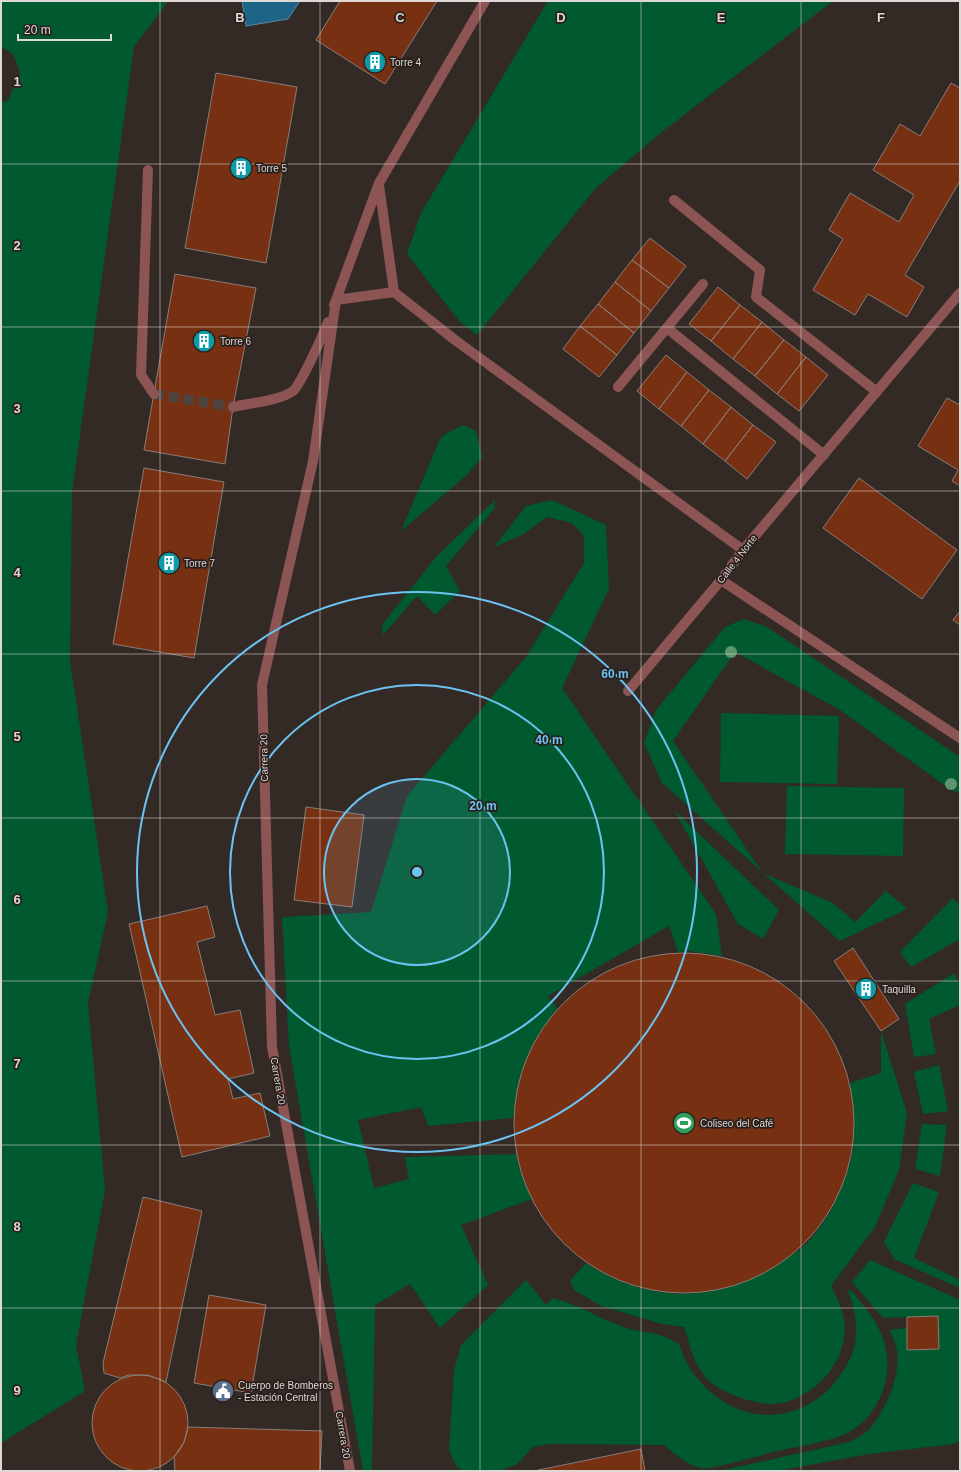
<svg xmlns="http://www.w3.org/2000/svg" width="961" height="1472" font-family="Arial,sans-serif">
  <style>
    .green { fill: #00592f }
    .water { fill: #1d6586; stroke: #57889e }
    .building { fill: #773011; stroke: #887d79 }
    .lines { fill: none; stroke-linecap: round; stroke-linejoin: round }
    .minor-tunnel { stroke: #4d4440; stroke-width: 10; stroke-dasharray: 10 5; stroke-linecap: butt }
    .minor { stroke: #8c5453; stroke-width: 10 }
    .tree { fill: #5e956e }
    .grid { fill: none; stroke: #ded8d6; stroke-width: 1; stroke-opacity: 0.55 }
    .ring { fill: none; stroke: #6cc3f2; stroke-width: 2 }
    .labels { text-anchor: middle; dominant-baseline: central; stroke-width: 3.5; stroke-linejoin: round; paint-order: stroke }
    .poi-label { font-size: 10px; fill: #ded8d6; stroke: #29201d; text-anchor: start }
    .street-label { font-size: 10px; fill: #ded8d6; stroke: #29201d }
    .grid-label { font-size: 13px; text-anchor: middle; font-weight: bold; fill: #ded8d6; stroke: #29201d; stroke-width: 3.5; stroke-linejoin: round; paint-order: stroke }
    .centre { fill: #6cc3f2; stroke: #29201d; stroke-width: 2 }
    .ring-label { font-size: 12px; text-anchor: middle; font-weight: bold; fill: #6cc3f2; stroke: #29201d; stroke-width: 3.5; stroke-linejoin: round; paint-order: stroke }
  </style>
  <rect width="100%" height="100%" fill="#332a26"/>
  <path class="green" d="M 1,1 L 168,1 L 134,47 L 72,492 L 70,661 L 108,912 L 88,1003 L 105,1190 L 76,1345 L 85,1391 L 1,1443 L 1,101 L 7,102 L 20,73 L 14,55 L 1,46 Z
    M 548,1 L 833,1 L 663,131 L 596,188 L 477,335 L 460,322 L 407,254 L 421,213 Z
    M 464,425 L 476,431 L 482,457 L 467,475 L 401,531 L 440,439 L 445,434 Z
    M 495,500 L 494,509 L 446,566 L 460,591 L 435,615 L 417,596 L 383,635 L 382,625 L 436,557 Z
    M 552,500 L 606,525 L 609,589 L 562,688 L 716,914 L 722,956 L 689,951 L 678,952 L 669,926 L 548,996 L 558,1009 L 539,1033 L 521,1074 L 513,1118 L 428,1126 L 421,1107 L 358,1120 L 374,1188 L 409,1179 L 405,1157 L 517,1154 L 518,1163 L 532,1199 L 461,1225 L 488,1285 L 440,1328 L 410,1284 L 375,1305 L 372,1471 L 363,1471 L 289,1046 L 282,917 L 371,912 L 407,796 L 526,657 L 584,563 L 584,536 L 572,523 L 547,517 L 522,535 L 494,547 L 526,506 Z
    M 744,619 L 767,627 L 960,757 L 960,793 L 951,790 L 840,710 L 735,652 L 673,741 L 763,873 L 833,903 L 855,922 L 886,891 L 907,909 L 840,941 L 662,783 L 644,743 L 656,710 L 725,627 Z
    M 721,713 L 839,716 L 837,784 L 720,782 Z
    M 787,786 L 904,788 L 903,856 L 785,854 Z
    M 674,810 L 779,910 L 763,939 L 738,924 Z
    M 953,898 L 960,905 L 960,939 L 911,967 L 900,952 Z
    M 954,973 L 960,986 L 960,1005 L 929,1019 L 936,1054 L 914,1057 L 905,1004 Z
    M 881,1031 L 907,1113 L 899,1170 L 875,1227 L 831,1286 C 836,1296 842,1308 844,1320 C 850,1361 812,1403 771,1404 C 759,1404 747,1400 736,1396 C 725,1392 709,1384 703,1374 C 692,1360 690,1343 684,1327 L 662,1324 L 601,1306 L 574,1290 L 570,1281 L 586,1263 C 648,1305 724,1304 784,1260 C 790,1256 797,1252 802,1248 C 823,1228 838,1200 847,1173 C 858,1146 853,1111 850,1083 L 881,1073 Z
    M 939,1065 L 948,1111 L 923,1114 L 914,1072 Z
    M 922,1124 L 947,1125 L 940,1176 L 915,1169 Z
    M 913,1183 L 939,1192 L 914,1258 L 960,1280 L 960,1288 L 894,1259 L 884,1242 Z
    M 870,1260 L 960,1300 L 960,1441 L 954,1444 L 869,1454 L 777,1471 L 719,1471 L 849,1442 C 857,1438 866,1434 872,1426 C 887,1407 901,1375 897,1350 C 896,1343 892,1336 889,1330 L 907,1328 L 907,1350 L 939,1349 L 938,1316 L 883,1318 L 852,1282 Z
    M 526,1280 L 546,1305 L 553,1298 C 578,1304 600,1319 624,1327 C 645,1334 658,1330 678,1344 C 682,1347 682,1353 684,1357 C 688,1365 693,1374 699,1380 C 738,1427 802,1427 839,1377 C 861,1348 860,1321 847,1289 L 853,1292 C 865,1308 881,1325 885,1346 C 894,1381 876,1421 843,1435 C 824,1443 794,1447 773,1452 C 761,1455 710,1470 702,1468 C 689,1466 673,1453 664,1445 L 550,1444 L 533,1447 L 517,1464 L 499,1471 L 463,1471 L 457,1467 L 449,1451 L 454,1370 L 461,1345 Z"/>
  <path class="water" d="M 242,1 L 300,1 L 288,19 L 246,26 Z"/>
  <path class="building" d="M 340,1 L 437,1 L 385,84 L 316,40 Z
    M 216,73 L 297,87 L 266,263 L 185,248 Z
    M 951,83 L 960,88 L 960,181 L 905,275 L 924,287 L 907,317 L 868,294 L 855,315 L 813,290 L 843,239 L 829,230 L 850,193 L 899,222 L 914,195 L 873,170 L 900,124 L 920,136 Z
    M 650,238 L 686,266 L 669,288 L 632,260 Z
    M 632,260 L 669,288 L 651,311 L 615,282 Z
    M 175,274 L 256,288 L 233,407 L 225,464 L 144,450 Z
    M 615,282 L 651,311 L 634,333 L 598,304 Z
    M 718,287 L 740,305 L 711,341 L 689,324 Z
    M 598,304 L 634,333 L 617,355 L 580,326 Z
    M 740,305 L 762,322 L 733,359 L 711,341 Z
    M 762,322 L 784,340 L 755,376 L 733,359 Z
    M 580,326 L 617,355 L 599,377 L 563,349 Z
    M 784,340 L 806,357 L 777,394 L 755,376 Z
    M 666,355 L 687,372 L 659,409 L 637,391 Z
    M 806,357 L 828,375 L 799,411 L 777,394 Z
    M 687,372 L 709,390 L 681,426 L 659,409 Z
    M 709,390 L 731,407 L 703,444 L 681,426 Z
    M 947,398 L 960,405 L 960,486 L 952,481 L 958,470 L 918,446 Z
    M 731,407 L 753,425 L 725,461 L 703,444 Z
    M 753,425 L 776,442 L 747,479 L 725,461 Z
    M 144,468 L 224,482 L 194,658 L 113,644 Z
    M 859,478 L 957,550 L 922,599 L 823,528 Z
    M 960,611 L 960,625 L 953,620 Z
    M 306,807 L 364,815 L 352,907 L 294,900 Z
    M 207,906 L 215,937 L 197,942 L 215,1015 L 240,1010 L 254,1073 L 228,1079 L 233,1099 L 260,1093 L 270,1136 L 182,1157 L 129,924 Z
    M 853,948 L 899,1019 L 881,1031 L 834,961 Z
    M514 1123a170 170 0 1 1 340 0a170 170 0 1 1-340 0Z
    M 143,1197 L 202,1211 L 166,1382 L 148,1375 L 129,1375 L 120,1378 L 104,1373 L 103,1363 Z
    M 209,1295 L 266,1305 L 251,1393 L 194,1383 Z
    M 938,1316 L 939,1349 L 907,1350 L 907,1317 Z
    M92 1423a48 48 0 1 1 96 0a48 48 0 1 1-96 0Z
    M 188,1427 L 322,1431 L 320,1471 L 175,1471 L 174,1457 L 184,1442 Z
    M 641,1449 L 645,1471 L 534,1471 Z"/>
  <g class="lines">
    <path class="minor-tunnel" d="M 154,394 L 233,407"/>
    <path class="minor" d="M 148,170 L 141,375 L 154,394
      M 379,185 L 394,292 L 455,340 L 743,550
      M 674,200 L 760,270 L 756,297 L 877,392
      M 334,305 L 336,300 L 394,292
      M 667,328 L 824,455
      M 618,387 L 703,284
      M 233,407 C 249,403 279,401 293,391 C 300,386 324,333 328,322
      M 721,580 L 960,738
      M 628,691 L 721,580 L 743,550 L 960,293
      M 350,1471 L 272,1047 L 262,685 L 313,461 L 336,300 L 379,183 L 485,1"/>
  </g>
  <g class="tree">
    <circle cx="731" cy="652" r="6"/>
    <circle cx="951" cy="784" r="6"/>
  </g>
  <path class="grid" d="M 160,1 L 160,1471M 320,1 L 320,1471M 480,1 L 480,1471M 641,1 L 641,1471M 801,1 L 801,1471M 1,164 L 960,164M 1,327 L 960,327M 1,491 L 960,491M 1,654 L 960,654M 1,818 L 960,818M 1,981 L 960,981M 1,1145 L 960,1145M 1,1308 L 960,1308"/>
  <circle cx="417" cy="872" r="93" fill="#6cc3f2" fill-opacity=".12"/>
  <g class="ring">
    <circle cx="417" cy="872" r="93"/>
    <circle cx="417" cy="872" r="187"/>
    <circle cx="417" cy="872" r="280"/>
  </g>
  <defs>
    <g id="building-disc" transform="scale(1.15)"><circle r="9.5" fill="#0f9aa8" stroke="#29201d"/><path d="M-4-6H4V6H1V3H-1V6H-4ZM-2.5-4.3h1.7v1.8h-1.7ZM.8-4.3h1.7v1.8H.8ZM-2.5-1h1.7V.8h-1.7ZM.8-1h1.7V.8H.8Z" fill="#fff"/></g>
    <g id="stadium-disc" transform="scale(1.15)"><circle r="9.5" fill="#2e9e5b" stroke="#29201d"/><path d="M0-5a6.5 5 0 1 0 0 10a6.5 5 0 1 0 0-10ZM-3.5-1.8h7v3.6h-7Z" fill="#fff"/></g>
    <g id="civic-disc" transform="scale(1.15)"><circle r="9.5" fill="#5c6f8a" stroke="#29201d"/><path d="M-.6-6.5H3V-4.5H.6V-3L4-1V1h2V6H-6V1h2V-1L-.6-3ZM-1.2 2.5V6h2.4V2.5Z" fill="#fff"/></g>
  </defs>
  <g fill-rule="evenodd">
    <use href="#building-disc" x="375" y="62"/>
    <use href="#building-disc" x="241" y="168"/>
    <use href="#building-disc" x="204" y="341"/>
    <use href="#building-disc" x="169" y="563"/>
    <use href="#building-disc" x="866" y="989"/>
    <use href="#stadium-disc" x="684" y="1123"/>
    <use href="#civic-disc" x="223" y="1391"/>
  </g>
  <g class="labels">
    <g class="poi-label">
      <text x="390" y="62">Torre 4</text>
      <text x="256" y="168">Torre 5</text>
      <text x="220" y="341">Torre 6</text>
      <text x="184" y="563">Torre 7</text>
      <text x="882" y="989">Taquilla</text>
      <text x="700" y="1123">Coliseo del Café</text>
      <text x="238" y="1385">Cuerpo de Bomberos<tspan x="238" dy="12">- Estación Central</tspan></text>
    </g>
    <g class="street-label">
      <text transform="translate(737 559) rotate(-52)">Calle 4 Norte</text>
      <text transform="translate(264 758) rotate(-91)">Carrera 20</text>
      <text transform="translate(278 1081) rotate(80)">Carrera 20</text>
      <text transform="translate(343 1435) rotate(80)">Carrera 20</text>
    </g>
  </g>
  <g class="grid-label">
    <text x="240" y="22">B</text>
    <text x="400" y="22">C</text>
    <text x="561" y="22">D</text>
    <text x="721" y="22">E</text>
    <text x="881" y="22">F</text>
    <text x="17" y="86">1</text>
    <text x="17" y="250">2</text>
    <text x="17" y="413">3</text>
    <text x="17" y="577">4</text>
    <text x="17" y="741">5</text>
    <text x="17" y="904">6</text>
    <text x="17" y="1068">7</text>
    <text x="17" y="1231">8</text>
    <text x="17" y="1395">9</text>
  </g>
  <circle cx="417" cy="872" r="6" class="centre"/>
  <g class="ring-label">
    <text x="615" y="678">60 m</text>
    <text x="549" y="744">40 m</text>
    <text x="483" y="810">20 m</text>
  </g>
  <rect width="961" height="1472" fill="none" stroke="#ded8d6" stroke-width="4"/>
  <path d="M18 34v6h93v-6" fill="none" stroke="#ded8d6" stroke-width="2"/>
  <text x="24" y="34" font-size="12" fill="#ded8d6" stroke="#29201d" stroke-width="3" paint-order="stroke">20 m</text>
</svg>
